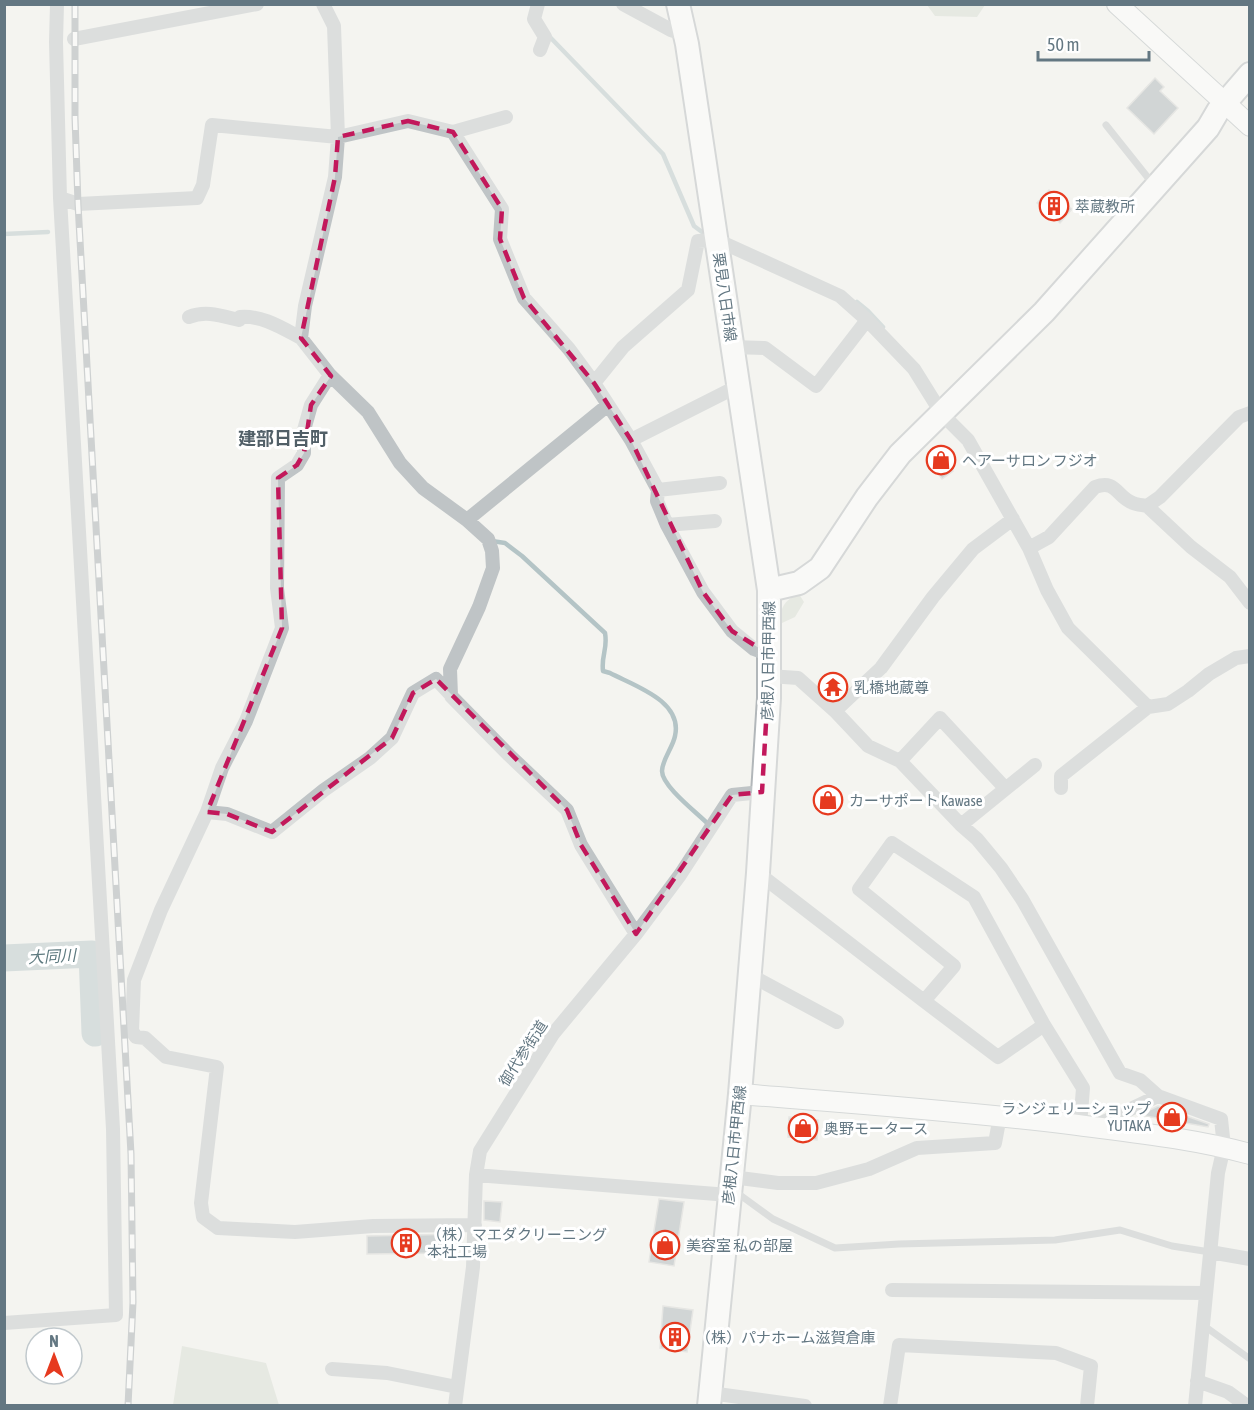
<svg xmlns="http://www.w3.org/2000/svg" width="1254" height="1410" font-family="'Asap Condensed','Noto Sans JP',sans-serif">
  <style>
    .green { fill: #d6dbd1 }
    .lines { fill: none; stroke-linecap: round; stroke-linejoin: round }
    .stream { stroke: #b4c4c6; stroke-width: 4.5 }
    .river { stroke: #b4c4c6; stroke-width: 27 }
    .building { fill: #a6b0b4; stroke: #d5d5d3; stroke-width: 1.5 }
    .secondary-casing { stroke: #b1b8bb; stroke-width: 22 }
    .primary-casing { stroke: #b2b7ba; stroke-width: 26 }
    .lane { stroke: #bfc4c6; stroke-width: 7 }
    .street { stroke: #bfc4c6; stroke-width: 14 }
    .secondary { stroke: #fff; stroke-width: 20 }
    .primary { stroke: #fff; stroke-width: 22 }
    .rail-casing { stroke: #a0a7ac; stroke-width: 7 }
    .rail { stroke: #fff; stroke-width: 4.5; stroke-dasharray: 14; stroke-linecap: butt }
    .marked { fill: none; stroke: #c2185b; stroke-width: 4.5; stroke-dasharray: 12 8; stroke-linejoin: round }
    .labels { text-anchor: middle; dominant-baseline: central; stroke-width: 6; stroke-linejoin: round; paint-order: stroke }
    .poi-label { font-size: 15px; fill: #637782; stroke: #fff; text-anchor: start }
    .street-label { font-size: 15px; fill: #637782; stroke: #fff }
    .water-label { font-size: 16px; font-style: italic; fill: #5e7a7f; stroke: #fff }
    .quarter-label { font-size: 18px; font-weight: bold; fill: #515f67; stroke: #fff }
  </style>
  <rect width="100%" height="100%" fill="#f4f4f0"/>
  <path class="green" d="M 927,5 L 985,5 L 977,17 L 935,16 Z
    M 799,594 L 804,602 L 795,617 L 782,623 C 778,608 786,599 799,594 Z
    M 182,1346 L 266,1363 L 279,1405 L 173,1405 Z"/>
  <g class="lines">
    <path class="stream" d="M 547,34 L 663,154 L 694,226 L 702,232
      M 4,234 L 48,232
      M 857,302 L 868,311 L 883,327
      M 492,541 L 505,543 L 522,556 L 605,633 C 608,649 601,655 603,671 L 610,673 C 635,686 683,701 675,736 C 673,747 662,760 662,771 C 662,786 696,812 707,823"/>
    <path class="river" d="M 4,958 L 92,954 L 95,1033"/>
  </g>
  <path class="building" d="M 1155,78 L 1164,87 L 1160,91 L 1178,108 L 1154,134 L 1127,108 Z
    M 1049,190 L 1072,209 L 1060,223 L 1037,203 Z
    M 943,451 L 952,463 L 949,466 L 953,471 L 942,479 L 929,462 Z
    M 1158,1106 L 1209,1124 L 1208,1127 L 1139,1115 Z
    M 789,1117 L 818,1120 L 817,1140 L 788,1137 Z
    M 659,1199 L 684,1202 L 674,1266 L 649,1262 Z
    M 484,1201 L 502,1202 L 500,1222 L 484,1220 Z
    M 461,1234 L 461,1246 L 446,1246 L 446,1253 L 367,1254 L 367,1236 Z
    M 663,1306 L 693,1310 L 687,1352 L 660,1348 Z"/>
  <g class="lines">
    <g class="secondary-casing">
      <path id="secondary" d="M 1117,4 L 1250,126
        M 740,1094 C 850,1103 961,1111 1070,1124 C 1130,1132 1191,1138 1250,1154"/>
    </g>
    <g class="primary-casing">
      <path id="primary" d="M 678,4 L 687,44 L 769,590 L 769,698 L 758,873 L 740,1094 L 709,1406
        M 769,590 L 799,583 L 820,568 L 867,497 L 900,454 L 1044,312 L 1208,128 L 1218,111 L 1250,74"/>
    </g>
    <path class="lane" d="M 1106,125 L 1153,184
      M 735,1195 L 740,1195 L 773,1219 L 835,1248 L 899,1244 L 1055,1240 L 1120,1230 L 1172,1246 L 1210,1252
      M 1203,1325 L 1250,1359"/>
    <path class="street" d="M 323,4 L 334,26 L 338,137 L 335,177 L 305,306 L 301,338 L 330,375 L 368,412 L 400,463 L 423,488 L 467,520 L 488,539 L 492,551 L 493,568 L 479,607 L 450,669 L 451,696 L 509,755 L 567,810 L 581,845 L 636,934
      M 538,4 L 534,19 L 545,37 L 540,50
      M 623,4 L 671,30 L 683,34
      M 74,39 L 257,4
      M 453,132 L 506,117
      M 60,198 L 78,204 L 197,198 L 203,185 L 212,125 L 338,137 L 408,121 L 453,132 L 502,209 L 500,239 L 524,298 L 569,349 L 594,383 L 631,440 L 658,490 L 657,501 L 667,525 L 703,592 L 732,631 L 754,649 L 770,655
      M 189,317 C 206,310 222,316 239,320 L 240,317 C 262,315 282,328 301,338
      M 732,347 L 765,348 L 816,386 L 867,320
      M 330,375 L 311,405 L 304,430 L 304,453 L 297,465 L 278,478 L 277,588 L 282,628 L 246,721 L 222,768 L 207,812 L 227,814 L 272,832 L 324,790 L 370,758 L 392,738 L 413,693 L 436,679 L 451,695
      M 594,383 L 623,347 L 688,290 L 698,241 L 717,240 L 840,296 L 867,320 L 914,369 L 942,414 L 968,440 L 1029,548 L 1047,590 L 1068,628 L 1148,707 L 1168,704 L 1188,691 L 1209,674 L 1236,658 L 1250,656
      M 631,440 L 738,386
      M 658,490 L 720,483
      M 1147,506 L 1191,547 L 1230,577 L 1250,603
      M 467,520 L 608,405
      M 667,525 L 715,521
      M 1029,548 L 1049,537 L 1095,487 C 1117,479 1116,497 1133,503 C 1137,505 1143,505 1147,506 L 1160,497 L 1239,417 L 1250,413
      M 769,676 L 798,678 L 835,711 L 868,746 L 900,761 L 961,825 L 977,839 L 1001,868 L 1022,899 L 1120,1073 L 1140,1080 L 1158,1096
      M 835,711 L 881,668 L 933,597 L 973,549 L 1013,519
      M 900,761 L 940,718 L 1005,788
      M 1061,788 L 1061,776 L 1148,707
      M 207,812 L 161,910 L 134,980 L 132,1031 L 136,1037 L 145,1038 L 166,1057 L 217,1067 L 201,1203 L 203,1217 L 218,1228 L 295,1232 L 373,1226 L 475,1225
      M 961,825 L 1035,765
      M 758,873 L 924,1001 L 954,966 L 859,889 L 892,843 L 974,897 L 1044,1025 L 1083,1088 L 1080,1126
      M 750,975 L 837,1022
      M 924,1001 L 998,1057 L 1044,1025
      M 1095,1126 L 1158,1096 L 1221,1119 L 1224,1147 L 1218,1173 L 1195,1406
      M 476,1175 L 729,1195
      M 732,1177 L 778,1183 L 816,1183 L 869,1169 L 917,1148 L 995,1143 L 1000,1116
      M 1210,1252 L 1250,1259
      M 892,1290 L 1206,1293
      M 4,1323 L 116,1315 L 113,1129 L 60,198 L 56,42 L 57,4
      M 332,1369 L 387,1373 L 457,1387
      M 1197,1381 L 1228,1392 L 1247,1406
      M 710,1393 L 805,1406
      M 455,1406 L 473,1267 L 476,1175 L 480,1151 L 553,1034 L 636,934 L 680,875 L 732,795 L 762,792
      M 890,1406 L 899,1345 L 1056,1353 L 1091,1366 L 1087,1406"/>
    <use href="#secondary" class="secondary"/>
    <use href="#primary" class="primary"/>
    <g class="rail-casing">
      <path id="rail" d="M 75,4 L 75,118 L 78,204 L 131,1154 L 133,1302 L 128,1406"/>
    </g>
    <use href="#rail" class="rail"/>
  </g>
  <path d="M0 0H1254V1410H0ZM 408,121 L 453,132 L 502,209 L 500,239 L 524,298 L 594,383 L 631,440 L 703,592 L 732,631 L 770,655 L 762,792 L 732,795 L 636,934 L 581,845 L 567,810 L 436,679 L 413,693 L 392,738 L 272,832 L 227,814 L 207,812 L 282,628 L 278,478 L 297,465 L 304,453 L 311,405 L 331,376 L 301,338 L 335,177 L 338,137 Z" fill="#f4f4f0" fill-opacity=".55" fill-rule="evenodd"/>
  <path class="marked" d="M 408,121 L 453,132 L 502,209 L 500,239 L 524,298 L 594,383 L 631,440 L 703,592 L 732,631 L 770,655 L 762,792 L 732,795 L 636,934 L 581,845 L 567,810 L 436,679 L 413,693 L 392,738 L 272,832 L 227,814 L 207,812 L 282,628 L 278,478 L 297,465 L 304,453 L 311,405 L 331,376 L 301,338 L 335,177 L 338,137 Z"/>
  <defs>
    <g id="building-ring" transform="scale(1.5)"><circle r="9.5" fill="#fff" stroke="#e63a1f" stroke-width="1.5"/><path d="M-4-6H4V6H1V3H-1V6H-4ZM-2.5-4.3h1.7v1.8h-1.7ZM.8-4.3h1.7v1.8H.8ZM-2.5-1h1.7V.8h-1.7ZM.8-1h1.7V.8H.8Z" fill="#e63a1f"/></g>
    <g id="shop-ring" transform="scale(1.5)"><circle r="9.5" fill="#fff" stroke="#e63a1f" stroke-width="1.5"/><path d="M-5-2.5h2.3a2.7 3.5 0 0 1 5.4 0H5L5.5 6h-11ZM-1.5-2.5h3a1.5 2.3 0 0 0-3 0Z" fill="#e63a1f"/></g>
    <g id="temple-ring" transform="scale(1.5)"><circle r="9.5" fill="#fff" stroke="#e63a1f" stroke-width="1.5"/><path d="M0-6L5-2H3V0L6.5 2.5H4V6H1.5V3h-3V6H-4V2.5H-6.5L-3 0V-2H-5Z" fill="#e63a1f"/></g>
  </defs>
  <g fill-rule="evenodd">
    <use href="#building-ring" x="1054" y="206"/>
    <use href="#shop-ring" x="941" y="460"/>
    <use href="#temple-ring" x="833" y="687"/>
    <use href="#shop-ring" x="828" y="800"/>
    <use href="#shop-ring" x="1172" y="1117"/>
    <use href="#shop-ring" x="803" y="1128"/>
    <use href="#building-ring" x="406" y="1243"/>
    <use href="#shop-ring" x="665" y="1245"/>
    <use href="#building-ring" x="675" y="1337"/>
  </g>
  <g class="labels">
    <g class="poi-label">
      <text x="1075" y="206">萃蔵教所</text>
      <text x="962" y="460">ヘアーサロン フジオ</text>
      <text x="854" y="687">乳橋地蔵尊</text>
      <text x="849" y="800">カーサポート Kawase</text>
      <text x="1151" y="1108" text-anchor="end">ランジェリーショップ<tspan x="1151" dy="17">YUTAKA</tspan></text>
      <text x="824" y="1128">奥野モータース</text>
      <text x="427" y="1234">（株）マエダクリーニング<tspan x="427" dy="17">本社工場</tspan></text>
      <text x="686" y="1245">美容室 私の部屋</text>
      <text x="696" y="1337">（株）パナホーム滋賀倉庫</text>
    </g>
    <g class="street-label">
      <text transform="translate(725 297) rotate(82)">栗見八日市線</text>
      <text transform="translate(768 661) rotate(-89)">彦根八日市甲西線</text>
      <text transform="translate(523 1053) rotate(-57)">御代参街道</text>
      <text transform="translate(734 1145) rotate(-84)">彦根八日市甲西線</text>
    </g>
    <g class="water-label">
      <text transform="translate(52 956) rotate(-3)">大同川</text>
    </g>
    <g class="quarter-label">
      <text x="283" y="438">建部日吉町</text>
    </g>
  </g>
  <rect width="1254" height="1410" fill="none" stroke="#637782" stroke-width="12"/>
  <g transform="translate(54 1356)"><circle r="28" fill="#ffffff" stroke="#c1c9cd" stroke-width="1.5"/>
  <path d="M0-4.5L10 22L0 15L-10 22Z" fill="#e63a1f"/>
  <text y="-9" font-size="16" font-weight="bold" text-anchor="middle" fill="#637782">N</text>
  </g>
  <path d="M1038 51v9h111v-9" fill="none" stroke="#637782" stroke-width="3"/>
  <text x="1047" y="51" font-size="18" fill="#637782" stroke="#ffffff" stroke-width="4.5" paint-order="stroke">50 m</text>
</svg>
